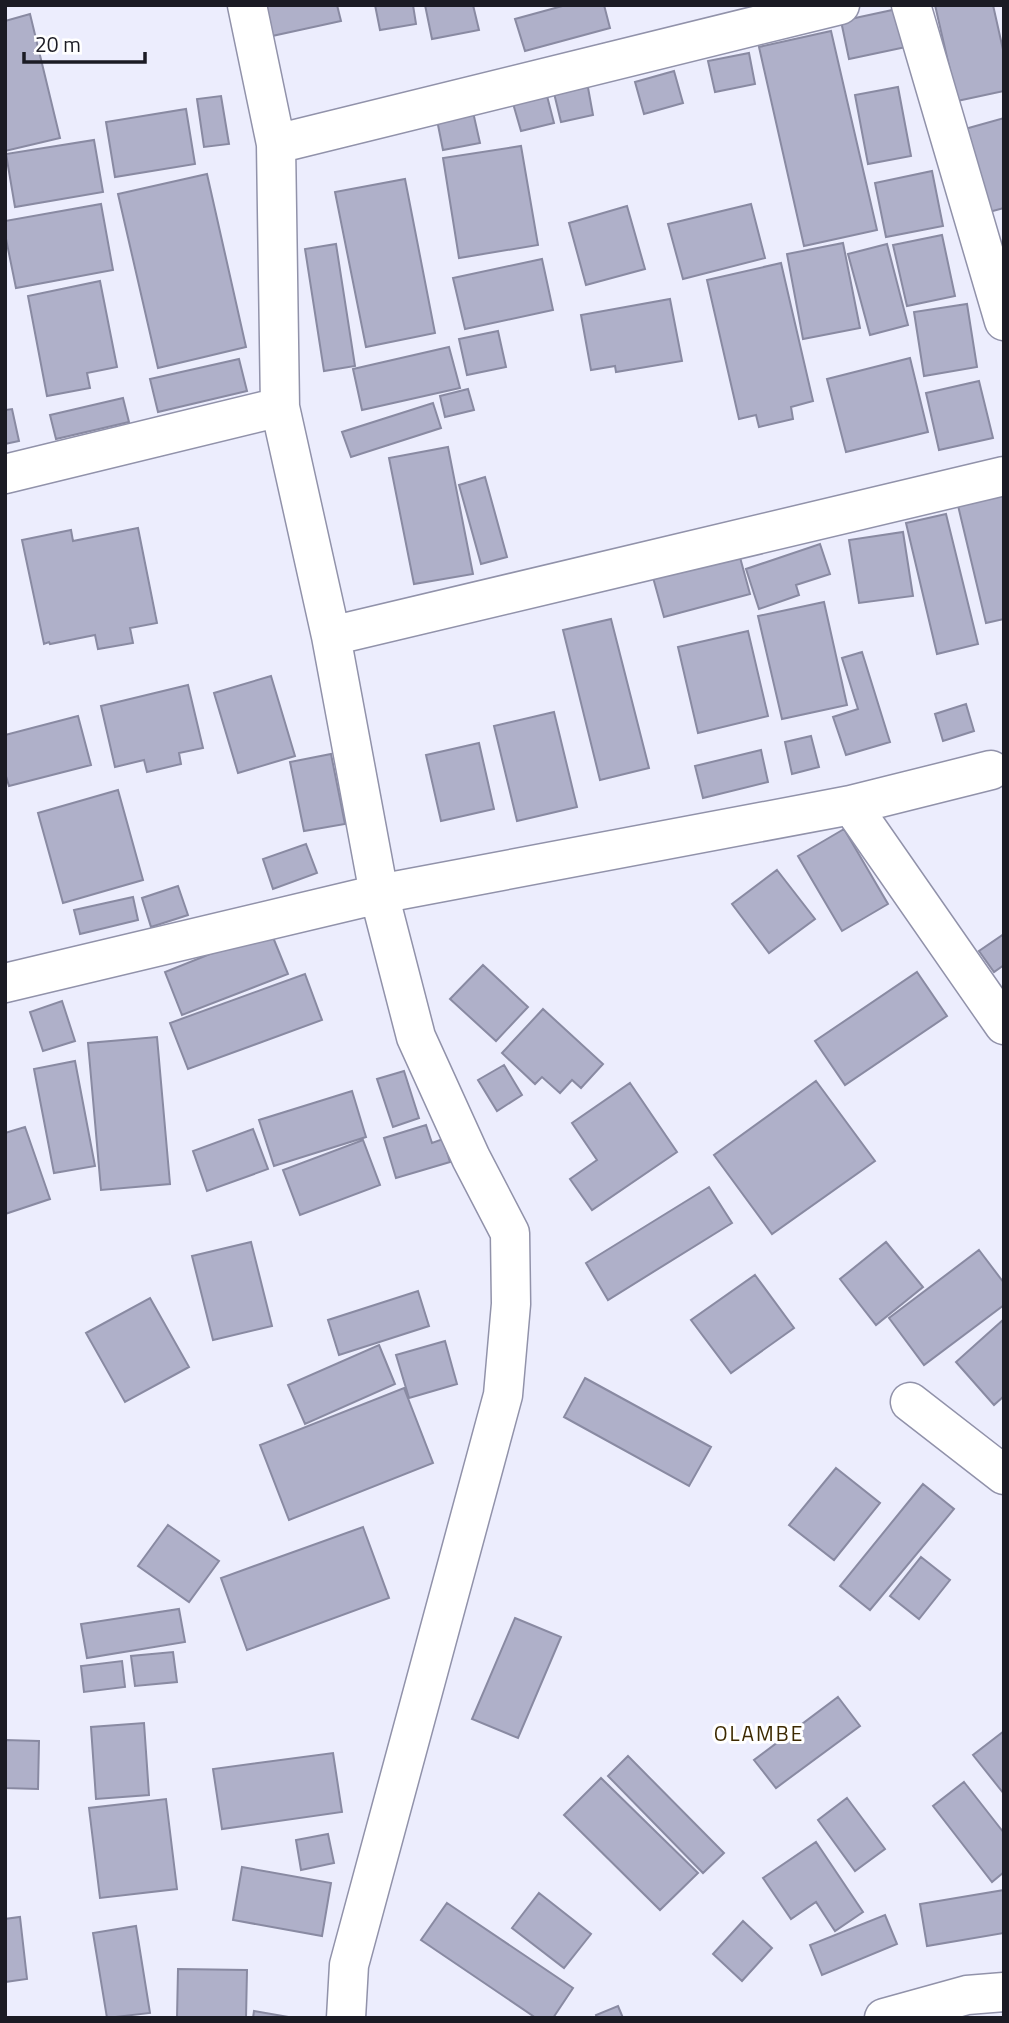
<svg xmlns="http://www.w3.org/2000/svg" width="1009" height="2023" font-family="'Titillium Web',sans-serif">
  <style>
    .building { fill: #afb0c9; stroke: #898aa2; stroke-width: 2 }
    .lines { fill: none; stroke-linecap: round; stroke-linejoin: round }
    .minor-casing { stroke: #9192aa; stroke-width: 41 }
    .minor { stroke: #fff; stroke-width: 38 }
    .labels { text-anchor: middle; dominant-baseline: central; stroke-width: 6; stroke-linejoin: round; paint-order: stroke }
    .quarter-label { font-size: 21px; letter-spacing: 2px; fill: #3c2901; stroke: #fff }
  </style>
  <rect width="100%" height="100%" fill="#ecedfd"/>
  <path class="building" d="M 256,5 L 337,5 L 341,21 L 263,38 Z
    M 375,5 L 413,5 L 416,24 L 380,30 Z
    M 425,5 L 473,5 L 479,30 L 432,39 Z
    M 566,5 L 604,5 L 610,28 L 525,51 L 515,19 Z
    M 935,5 L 993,5 L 1004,54 L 1004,91 L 957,101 Z
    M 897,9 L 906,47 L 849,59 L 841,21 Z
    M 30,14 L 60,138 L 5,151 L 5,21 Z
    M 831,31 L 877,230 L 804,246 L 759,47 Z
    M 749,53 L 755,84 L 715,92 L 708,61 Z
    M 674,71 L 683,103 L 644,114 L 635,82 Z
    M 587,82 L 593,115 L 561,122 L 553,89 Z
    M 898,87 L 911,156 L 868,164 L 855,95 Z
    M 546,92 L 554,123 L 521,131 L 512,100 Z
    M 221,96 L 229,144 L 204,147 L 197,99 Z
    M 186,109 L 195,164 L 115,177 L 106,122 Z
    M 473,112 L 480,143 L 443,150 L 437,120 Z
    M 1004,118 L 1004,208 L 989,212 L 965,129 Z
    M 94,140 L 103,192 L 15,207 L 6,154 Z
    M 521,146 L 538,245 L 459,258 L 443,158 Z
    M 932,171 L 943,226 L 886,237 L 875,183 Z
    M 207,174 L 246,347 L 158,368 L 118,194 Z
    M 405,179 L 435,333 L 366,347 L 335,192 Z
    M 101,204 L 113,270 L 16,288 L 5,234 L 5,221 Z
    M 751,204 L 765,258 L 683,279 L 668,224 Z
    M 627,206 L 645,269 L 586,285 L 569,223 Z
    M 942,235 L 955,296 L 907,306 L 893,245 Z
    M 843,243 L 860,328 L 803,339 L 787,254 Z
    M 336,244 L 355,366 L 324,371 L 305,249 Z
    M 887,244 L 908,325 L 870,335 L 848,254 Z
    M 542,259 L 553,310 L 465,329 L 453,278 Z
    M 781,263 L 813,401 L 791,407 L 793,419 L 759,427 L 756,415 L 739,419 L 707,280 Z
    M 100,281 L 117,367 L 87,373 L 90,388 L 47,396 L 28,296 Z
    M 670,299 L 682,361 L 616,372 L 615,366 L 591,370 L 581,315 Z
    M 967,304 L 977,367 L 924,376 L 914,312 Z
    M 498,331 L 506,367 L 467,375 L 459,339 Z
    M 449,347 L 460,388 L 362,410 L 353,369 Z
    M 910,358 L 928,432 L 846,452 L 827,379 Z
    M 239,359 L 247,391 L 158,412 L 150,379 Z
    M 979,381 L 993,438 L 939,450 L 926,393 Z
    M 468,389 L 474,410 L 445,417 L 440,396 Z
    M 123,398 L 129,422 L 56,439 L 50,415 Z
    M 433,403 L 441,428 L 351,457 L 342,432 Z
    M 12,409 L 19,441 L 5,444 L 5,410 Z
    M 448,447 L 473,574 L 414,584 L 389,458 Z
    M 485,477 L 507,557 L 481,564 L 459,485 Z
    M 1004,482 L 1004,619 L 986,623 L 955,493 Z
    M 946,514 L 978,644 L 937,654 L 906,523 Z
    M 138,528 L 157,623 L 130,628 L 133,643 L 98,649 L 95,635 L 50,644 L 49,642 L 44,644 L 22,540 L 71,530 L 73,541 Z
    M 903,532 L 913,596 L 859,603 L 849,540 Z
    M 820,544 L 830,574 L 796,585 L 799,595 L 759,609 L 746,569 Z
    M 738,550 L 750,594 L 664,617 L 652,574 Z
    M 824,602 L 847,705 L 782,719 L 758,616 Z
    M 611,619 L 649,768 L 600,780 L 563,630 Z
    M 748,631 L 768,716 L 698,733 L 678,647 Z
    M 862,652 L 890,742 L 846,755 L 833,717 L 858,709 L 842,658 Z
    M 271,676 L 295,756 L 238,773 L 214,693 Z
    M 188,685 L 203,748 L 179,753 L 181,764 L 147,772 L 144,760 L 115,767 L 101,706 Z
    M 966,704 L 974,731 L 943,741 L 935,714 Z
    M 554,712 L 577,807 L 517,821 L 494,726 Z
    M 78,716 L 91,765 L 9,786 L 5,773 L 5,735 Z
    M 811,736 L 819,767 L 792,774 L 785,742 Z
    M 479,743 L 494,809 L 441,821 L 426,755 Z
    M 761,750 L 768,782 L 703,798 L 695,766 Z
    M 331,754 L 345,824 L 304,831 L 290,762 Z
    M 118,790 L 143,880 L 63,903 L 38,813 Z
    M 844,829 L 888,904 L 842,931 L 798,856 Z
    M 306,844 L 317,873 L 273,889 L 263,859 Z
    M 777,870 L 815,919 L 769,953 L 732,904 Z
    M 178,886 L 188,915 L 151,927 L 142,898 Z
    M 133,897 L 138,920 L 80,934 L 74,910 Z
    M 270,930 L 288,974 L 182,1015 L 165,972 Z
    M 1004,934 L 1004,965 L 994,972 L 979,951 Z
    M 483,965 L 528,1007 L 496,1041 L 450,999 Z
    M 917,972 L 947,1016 L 845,1085 L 815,1041 Z
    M 305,974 L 322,1020 L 188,1069 L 170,1023 Z
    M 62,1001 L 75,1041 L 43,1051 L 30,1012 Z
    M 543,1009 L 603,1064 L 581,1088 L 572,1080 L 560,1093 L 542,1077 L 535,1084 L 502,1053 Z
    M 157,1037 L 170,1184 L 101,1190 L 88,1043 Z
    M 75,1061 L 95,1166 L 54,1173 L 34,1069 Z
    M 504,1065 L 522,1095 L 497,1111 L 478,1080 Z
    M 404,1071 L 419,1118 L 393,1127 L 377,1079 Z
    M 816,1081 L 875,1161 L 772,1234 L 714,1155 Z
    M 630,1083 L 677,1152 L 592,1210 L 570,1179 L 597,1160 L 572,1123 Z
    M 352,1091 L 366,1137 L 274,1166 L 259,1120 Z
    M 426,1125 L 432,1143 L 443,1139 L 450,1162 L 396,1178 L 384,1138 Z
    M 25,1127 L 50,1199 L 5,1214 L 5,1133 Z
    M 253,1129 L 268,1169 L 207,1191 L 193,1151 Z
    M 363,1140 L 380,1185 L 300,1215 L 283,1170 Z
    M 709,1187 L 732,1223 L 608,1300 L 586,1263 Z
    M 251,1242 L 272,1326 L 213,1340 L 192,1256 Z
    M 886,1242 L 923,1287 L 876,1325 L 840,1279 Z
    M 979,1250 L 1004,1283 L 1004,1305 L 924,1365 L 889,1318 Z
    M 755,1275 L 794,1328 L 731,1373 L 691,1320 Z
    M 418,1291 L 429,1326 L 339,1355 L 328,1320 Z
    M 150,1298 L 189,1367 L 125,1402 L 86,1333 Z
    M 1004,1319 L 1004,1396 L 994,1405 L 956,1362 Z
    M 445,1341 L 457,1384 L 409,1398 L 396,1355 Z
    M 379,1345 L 395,1384 L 305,1424 L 288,1385 Z
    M 585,1378 L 711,1447 L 689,1486 L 564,1417 Z
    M 404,1388 L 433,1463 L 289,1520 L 260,1445 Z
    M 836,1468 L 880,1503 L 834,1560 L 789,1525 Z
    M 923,1484 L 954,1509 L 870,1610 L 840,1586 Z
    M 168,1525 L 219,1561 L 189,1602 L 138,1566 Z
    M 363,1527 L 389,1598 L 247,1650 L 221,1578 Z
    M 921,1557 L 950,1580 L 919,1619 L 890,1596 Z
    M 179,1609 L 185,1642 L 87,1658 L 81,1624 Z
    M 515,1618 L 561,1637 L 518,1738 L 472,1719 Z
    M 173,1652 L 177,1682 L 135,1686 L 131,1656 Z
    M 122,1661 L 125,1687 L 84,1692 L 81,1666 Z
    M 838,1697 L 860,1726 L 776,1788 L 754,1760 Z
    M 144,1723 L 149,1795 L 96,1799 L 91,1727 Z
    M 1004,1731 L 1004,1794 L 973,1755 Z
    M 5,1740 L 39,1741 L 38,1789 L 5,1788 Z
    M 333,1753 L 342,1812 L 222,1829 L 213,1769 Z
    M 628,1756 L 724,1853 L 703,1873 L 608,1776 Z
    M 601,1778 L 698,1873 L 660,1910 L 564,1815 Z
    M 964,1782 L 1004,1833 L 1004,1872 L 992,1882 L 933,1806 Z
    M 847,1798 L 885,1849 L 855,1871 L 818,1820 Z
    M 166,1799 L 177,1889 L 100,1898 L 89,1808 Z
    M 328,1834 L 334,1863 L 301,1870 L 296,1840 Z
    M 816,1842 L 863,1912 L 835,1931 L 816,1902 L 791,1919 L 763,1878 Z
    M 242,1867 L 331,1883 L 322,1936 L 233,1920 Z
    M 1004,1890 L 1004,1933 L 927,1946 L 920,1904 Z
    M 539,1893 L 591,1934 L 564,1968 L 512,1928 Z
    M 447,1903 L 573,1988 L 553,2018 L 536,2018 L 421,1940 Z
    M 885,1915 L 897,1944 L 822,1975 L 810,1945 Z
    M 20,1917 L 27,1979 L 5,1982 L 5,1919 Z
    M 743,1921 L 772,1948 L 742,1981 L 713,1954 Z
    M 136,1926 L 150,2013 L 107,2018 L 93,1933 Z
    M 178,1969 L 247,1970 L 246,2018 L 177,2018 Z
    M 618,2006 L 623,2018 L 597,2018 L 596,2015 Z
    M 254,2011 L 289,2017 L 289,2018 L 253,2018 Z"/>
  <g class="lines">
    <g class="minor-casing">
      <path id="minor" d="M 247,5 L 276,144 L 280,407 L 331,636 L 379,894 L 416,1037 L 471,1158 L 510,1233 L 511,1304 L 503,1395 L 349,1965 L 346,2018
        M 911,5 L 1004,321
        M 276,144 L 840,5
        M 5,474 L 280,407
        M 331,636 L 1004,476
        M 851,805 L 1004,1025
        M 5,983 L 379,894 L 851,805 L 991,770
        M 910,1402 L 1004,1475
        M 884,2018 L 967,1995 L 1004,1992"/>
    </g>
    <use href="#minor" class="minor"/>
  </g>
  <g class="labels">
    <g class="quarter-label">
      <text x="759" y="1733">OLAMBE</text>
    </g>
  </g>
  <rect width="1009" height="2023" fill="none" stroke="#1b1b24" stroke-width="14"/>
  <path d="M24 52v10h121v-10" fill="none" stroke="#1b1b24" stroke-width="3.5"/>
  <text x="35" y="52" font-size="21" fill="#1b1b24" stroke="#ffffff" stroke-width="5" paint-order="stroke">20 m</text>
</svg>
